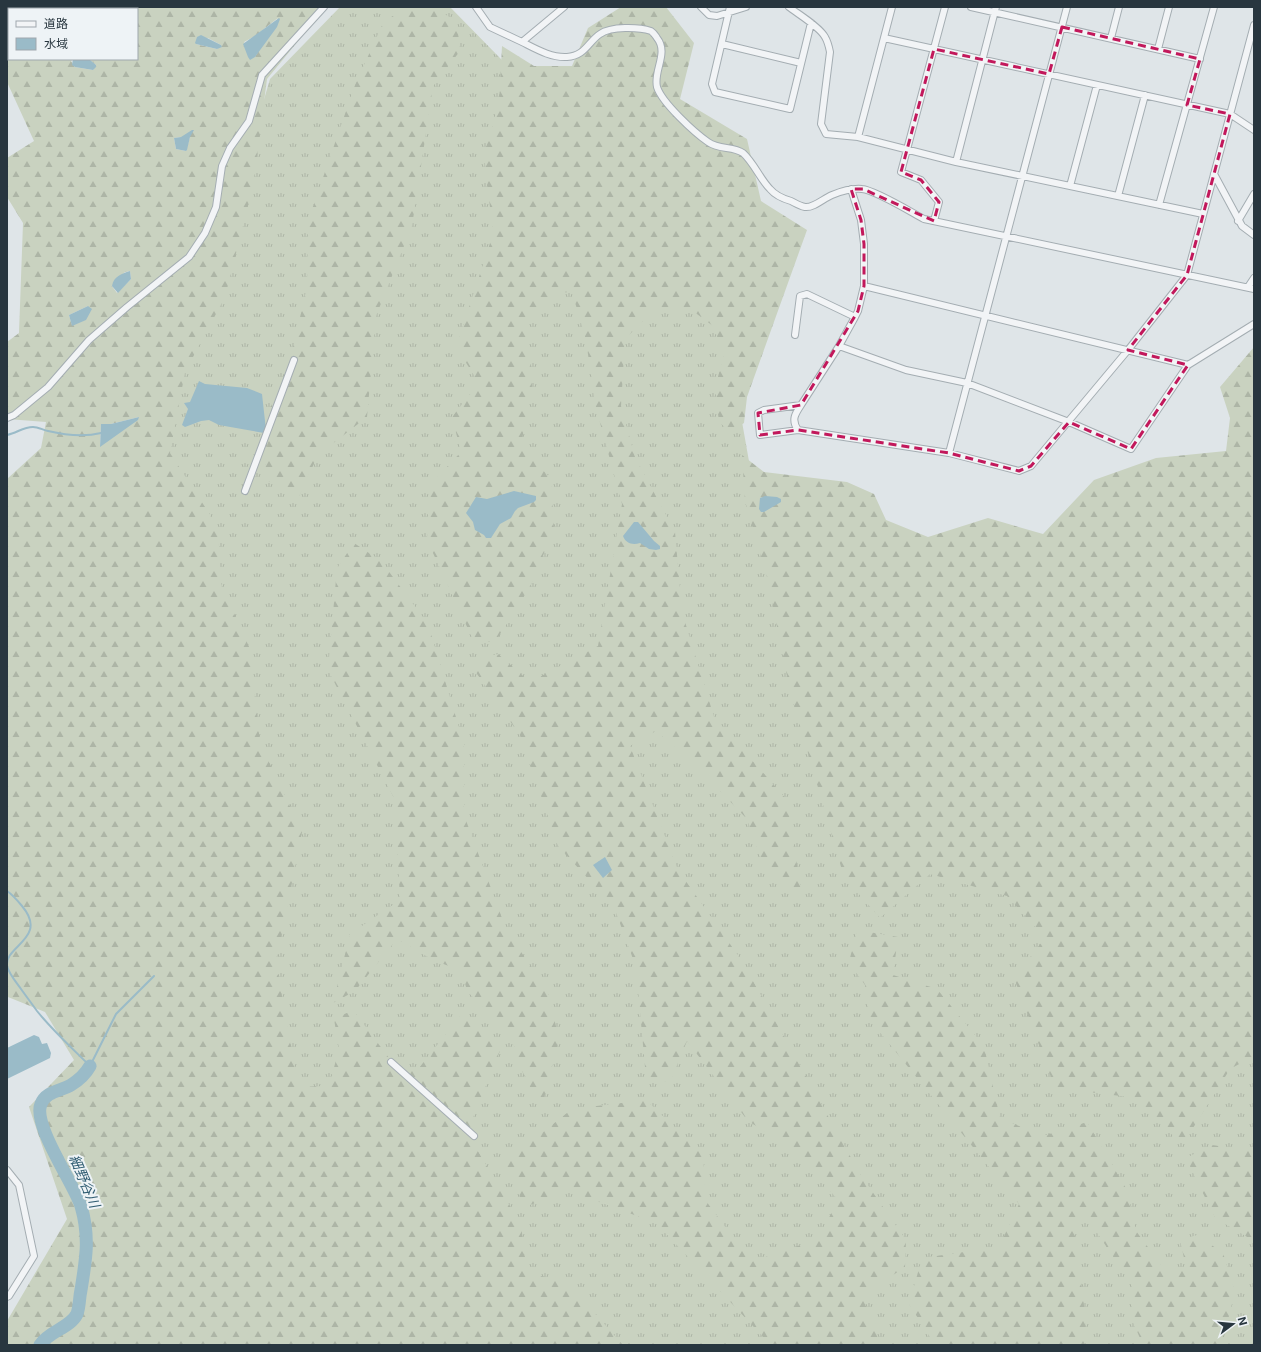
<svg xmlns="http://www.w3.org/2000/svg" width="1261" height="1352" font-family="Inter,'Noto Sans JP',sans-serif">
  <style>
    .grass { fill: url(#grass-tufts) }
    .forest { fill: url(#forest-firs); fill-rule: evenodd }
    .water { fill: #9abbc8 }
    .lines { fill: none; stroke-linecap: round; stroke-linejoin: round }
    .stream { stroke: #9abbc8; stroke-width: 2 }
    .river { stroke: #9abbc8; stroke-width: 13 }
    .minor-casing { stroke: #a4adb2; stroke-width: 8 }
    .minor { stroke: #f2f4f6; stroke-width: 6 }
    .marked { fill: none; stroke: #c2185b; stroke-width: 3; stroke-dasharray: 8 5; stroke-linejoin: round }
    .labels { text-anchor: middle; dominant-baseline: central; stroke-width: 4; stroke-linejoin: round; paint-order: stroke }
    .water-label { font-size: 14px; font-style: italic; fill: #325e73; stroke: #eef3f6 }
  </style>
  <defs>
    <pattern id="grass-tufts" width="24" height="20" patternUnits="userSpaceOnUse"><rect width="24" height="20" fill="#c9d2c0"/><path d="M3 7l-1-3M5 7V3M7 7l1-3M15 17l-1-3M17 17v-4M19 17l1-3" fill="none" stroke="#adb5a6"/></pattern>
    <pattern id="forest-firs" width="22" height="20" patternUnits="userSpaceOnUse"><rect width="22" height="20" fill="#c9d2c0"/><path d="M5 1l3.5 6h-7zM16 11l3.5 6h-7z" fill="#adb5a6"/></pattern>
  </defs>
  <rect width="100%" height="100%" fill="#dfe5e8"/>
  <path class="grass" d="M 340,7 L 450,7 L 717,280 L 753,484 L 1254,1009 L 1254,1345 L 555,1345 L 279,1103 L 160,454 L 270,79 Z"/>
  <path class="forest" d="M 7,7 L 326,7 L 267,79 L 253,186 L 225,297 L 185,372 L 170,453 L 218,527 L 221,584 L 250,649 L 260,743 L 302,832 L 276,963 L 298,1087 L 329,1086 L 339,1049 L 334,1019 L 353,1010 L 398,1070 L 419,1068 L 464,1011 L 502,1046 L 472,1120 L 475,1146 L 521,1225 L 527,1274 L 565,1280 L 623,1345 L 7,1345 L 7,1321 L 67,1219 L 29,1107 L 74,1060 L 45,1012 L 8,997 L 7,994 L 7,479 L 41,448 L 46,422 L 7,419 L 7,342 L 19,333 L 23,223 L 7,197 L 7,158 L 34,141 L 7,82 ZM 9,9 L 137,9 L 137,59 L 128,59 L 129,60 L 89,59 L 96,65 L 93,70 L 75,67 L 71,61 L 73,59 L 9,59 ZM 278,18 L 255,57 L 244,42 L 255,36 ZM 208,38 L 221,45 L 217,49 L 196,44 ZM 181,137 L 190,137 L 186,151 L 176,149 L 174,138 ZM 130,271 L 131,279 L 117,293 L 112,286 L 125,272 ZM 88,306 L 72,325 L 69,315 ZM 139,417 L 100,446 L 101,424 L 111,424 Z
    M 409,7 L 434,7 L 457,22 L 460,51 L 433,86 L 412,226 L 376,316 L 367,417 L 318,455 L 299,496 L 264,479 L 272,395 L 286,378 L 307,287 L 308,221 L 355,85 L 384,21 Z
    M 621,7 L 666,7 L 694,43 L 680,99 L 747,139 L 761,201 L 807,230 L 747,397 L 744,423 L 730,432 L 719,422 L 715,388 L 724,354 L 713,326 L 689,308 L 653,311 L 625,339 L 621,406 L 635,457 L 675,532 L 682,612 L 714,717 L 787,800 L 803,904 L 764,868 L 747,819 L 694,764 L 656,731 L 630,746 L 678,870 L 742,961 L 860,1174 L 906,1240 L 905,1267 L 862,1296 L 881,1345 L 768,1345 L 767,1341 L 656,1223 L 567,1190 L 525,1207 L 504,1163 L 572,1109 L 646,1100 L 703,1154 L 706,1201 L 751,1262 L 818,1239 L 838,1200 L 794,1149 L 748,1121 L 687,1041 L 670,1082 L 646,1078 L 636,967 L 614,907 L 558,846 L 521,737 L 468,661 L 498,654 L 530,682 L 598,646 L 622,504 L 595,404 L 586,340 L 572,292 L 551,293 L 527,319 L 532,386 L 521,445 L 551,479 L 554,529 L 530,587 L 495,642 L 474,642 L 427,540 L 429,486 L 461,452 L 452,417 L 479,383 L 456,347 L 493,234 L 484,154 L 499,103 L 502,46 L 534,66 L 572,66 L 588,28 Z
    M 1254,347 L 1254,1056 L 1230,1069 L 1183,1144 L 1129,1097 L 1055,1088 L 1014,978 L 1045,938 L 1007,896 L 930,874 L 880,918 L 844,877 L 790,691 L 767,577 L 745,501 L 742,455 L 764,472 L 847,482 L 874,494 L 886,520 L 928,537 L 988,518 L 1043,534 L 1094,480 L 1156,458 L 1226,451 L 1230,418 L 1220,387 Z
    M 354,543 L 381,561 L 428,624 L 464,744 L 464,815 L 506,929 L 548,993 L 559,1039 L 544,1098 L 537,1101 L 519,1065 L 512,1038 L 467,991 L 462,971 L 433,960 L 397,939 L 355,991 L 333,1003 L 350,934 L 400,900 L 395,800 L 328,670 L 337,568 Z
    M 857,930 L 898,937 L 893,975 L 937,989 L 984,1046 L 1000,1118 L 1043,1136 L 1087,1122 L 1127,1190 L 1136,1231 L 1167,1273 L 1186,1267 L 1180,1240 L 1197,1235 L 1223,1253 L 1235,1291 L 1222,1345 L 1143,1345 L 1132,1320 L 1132,1285 L 1086,1216 L 1073,1219 L 1086,1321 L 1084,1345 L 935,1345 L 909,1304 L 922,1258 L 999,1247 L 1019,1204 L 870,1020 L 865,985 L 849,962 Z
    M 1212,1145 L 1254,1151 L 1254,1241 L 1215,1218 L 1186,1158 Z"/>
  <path class="water" d="M 279,18 L 280,19 L 277,27 L 255,57 L 250,60 L 248,57 L 243,44 Z
    M 201,35 L 221,45 L 222,47 L 217,49 L 196,44 L 195,43 L 197,37 Z
    M 73,59 L 89,59 L 96,65 L 96,67 L 93,70 L 75,67 L 72,65 Z
    M 192,130 L 194,130 L 190,137 L 187,150 L 186,151 L 176,149 L 174,138 L 181,137 Z
    M 130,271 L 131,279 L 118,293 L 112,286 C 114,276 121,274 130,271 Z
    M 88,306 L 92,309 L 86,320 L 72,326 L 69,315 Z
    M 199,381 L 205,384 L 247,388 L 262,394 L 266,430 L 264,433 L 219,425 L 209,420 L 201,421 L 185,427 L 182,425 L 188,409 L 184,403 L 190,402 Z
    M 139,417 L 138,420 L 100,447 L 101,424 L 111,424 Z
    M 514,491 L 536,496 L 536,500 L 534,502 L 518,508 L 515,511 L 511,518 L 500,524 L 491,538 L 486,538 L 484,535 L 475,530 L 473,522 L 466,513 L 476,497 L 487,499 Z
    M 765,496 L 777,497 L 781,499 L 781,502 L 764,512 L 761,512 L 759,509 L 760,498 Z
    M 634,522 L 638,522 L 654,541 L 660,546 L 660,549 L 656,550 L 649,549 L 640,543 C 633,545 626,544 623,536 Z
    M 605,857 L 612,870 L 603,878 L 593,865 Z
    M 34,1035 L 39,1037 L 42,1044 L 47,1043 L 51,1053 L 50,1058 L 7,1079 L 7,1048 Z"/>
  <g class="lines">
    <path class="stream" d="M 7,435 C 17,433 23,427 33,427 C 38,427 43,430 48,431 C 65,435 84,437 101,433
      M 7,891 C 13,895 17,900 22,906 C 49,938 4,946 7,966 C 9,974 16,982 21,989 C 26,996 32,1004 37,1011 C 53,1031 72,1048 90,1066 L 116,1014 L 154,976"/>
    <path class="river" d="M 40,1345 C 49,1331 70,1328 77,1314 C 80,1305 79,1299 81,1290 C 86,1259 90,1237 81,1206 C 74,1184 32,1124 41,1104 C 46,1091 61,1091 71,1085 C 79,1080 85,1075 90,1066"/>
    <g class="minor-casing">
      <path id="minor" d="M 476,7 L 490,27 L 522,42 L 564,7
        M 701,7 L 709,15 L 717,16 L 746,7
        M 730,7 L 712,84 L 715,92 L 790,109 L 811,23
        M 789,7 C 798,14 820,27 825,37 C 828,42 829,47 830,52 L 821,124 L 826,134 L 858,137 L 956,162 L 1203,214
        M 971,7 L 1200,59
        M 884,38 L 1230,114 L 1254,130
        M 1111,38 L 1119,7
        M 522,42 C 536,49 551,58 567,57 C 585,56 588,42 600,34 C 611,26 639,27 651,31 C 654,33 655,35 657,38 C 669,53 653,71 657,87 C 662,103 695,133 708,142 C 719,150 733,146 743,153 C 754,163 760,179 770,189 C 775,195 784,199 791,201 C 795,203 800,206 805,207 C 814,208 824,198 832,195 C 842,191 852,188 862,189 C 875,190 911,212 924,219 L 1254,289
        M 722,44 L 801,63
        M 1158,49 L 1169,7
        M 858,137 L 892,7
        M 956,162 L 996,7
        M 1214,174 L 1242,226 L 1254,235
        M 1070,186 L 1097,85
        M 851,189 L 861,220 L 864,244 L 864,286 L 858,311 L 855,317 L 839,346 L 801,405 L 764,410 L 758,413 L 760,435 L 798,430 L 949,453 L 1019,471 L 1031,466 L 1128,350 L 1187,275 L 1254,25
        M 1118,196 L 1145,95
        M 1159,205 L 1214,7
        M 934,221 L 939,202 L 921,180 L 901,172 L 945,7
        M 1238,221 L 1254,194
        M 864,286 L 1188,365
        M 1248,287 L 1254,278
        M 795,335 L 800,296 L 807,294 L 855,317
        M 839,346 L 906,370 L 967,383 L 1069,422 L 1131,449 L 1188,365 L 1254,324
        M 7,418 L 14,415 L 48,387 L 89,340 L 127,307 L 189,257 L 205,233 L 216,207 L 222,166 L 230,148 L 249,121 L 262,75 L 324,7
        M 798,430 C 791,420 795,414 801,405
        M 949,453 L 1067,7
        M 245,491 L 294,360
        M 391,1062 L 474,1136
        M 7,1170 L 19,1185 L 34,1256 L 9,1296 L 7,1297"/>
    </g>
    <use href="#minor" class="minor"/>
  </g>
  <path class="marked" d="M 1062,27 L 1200,59 L 1187,105 L 1230,114 L 1187,275 L 1128,350 L 1188,365 L 1131,449 L 1069,422 L 1031,466 L 1019,471 L 949,453 L 798,430 L 760,435 L 758,413 L 801,405 L 858,311 L 864,286 L 864,244 L 861,220 L 851,189 L 863,189 L 934,221 L 939,202 L 921,180 L 901,172 L 934,49 L 1049,74 Z"/>
  <g class="labels">
    <g class="water-label">
      <text transform="translate(85 1181) rotate(67)">細野谷川</text>
    </g>
  </g>
  <rect width="1261" height="1352" fill="none" stroke="#28363f" stroke-width="16"/>
  <rect x="8" y="8" width="130" height="52" fill="#eef3f6" stroke="#9fa7ad"/>
  <rect x="16" y="21" width="20" height="6" fill="#f2f4f6" stroke="#9fa7ad"/>
  <text x="44" y="28" font-size="12" fill="#28363f">道路</text>
  <rect x="16" y="38" width="20" height="12" fill="#9abbc8" stroke="#9fa7ad"/>
  <text x="44" y="48" font-size="12" fill="#28363f">水域</text>
  <g transform="translate(1233 1324) rotate(74)" stroke="#eef3f6" stroke-width="3" paint-order="stroke">
  <path d="M0-3L7 15L0 10L-7 15Z" fill="#28363f"/>
  <text y="-6" font-size="11" font-weight="bold" text-anchor="middle" fill="#28363f">N</text>
  </g>
</svg>
